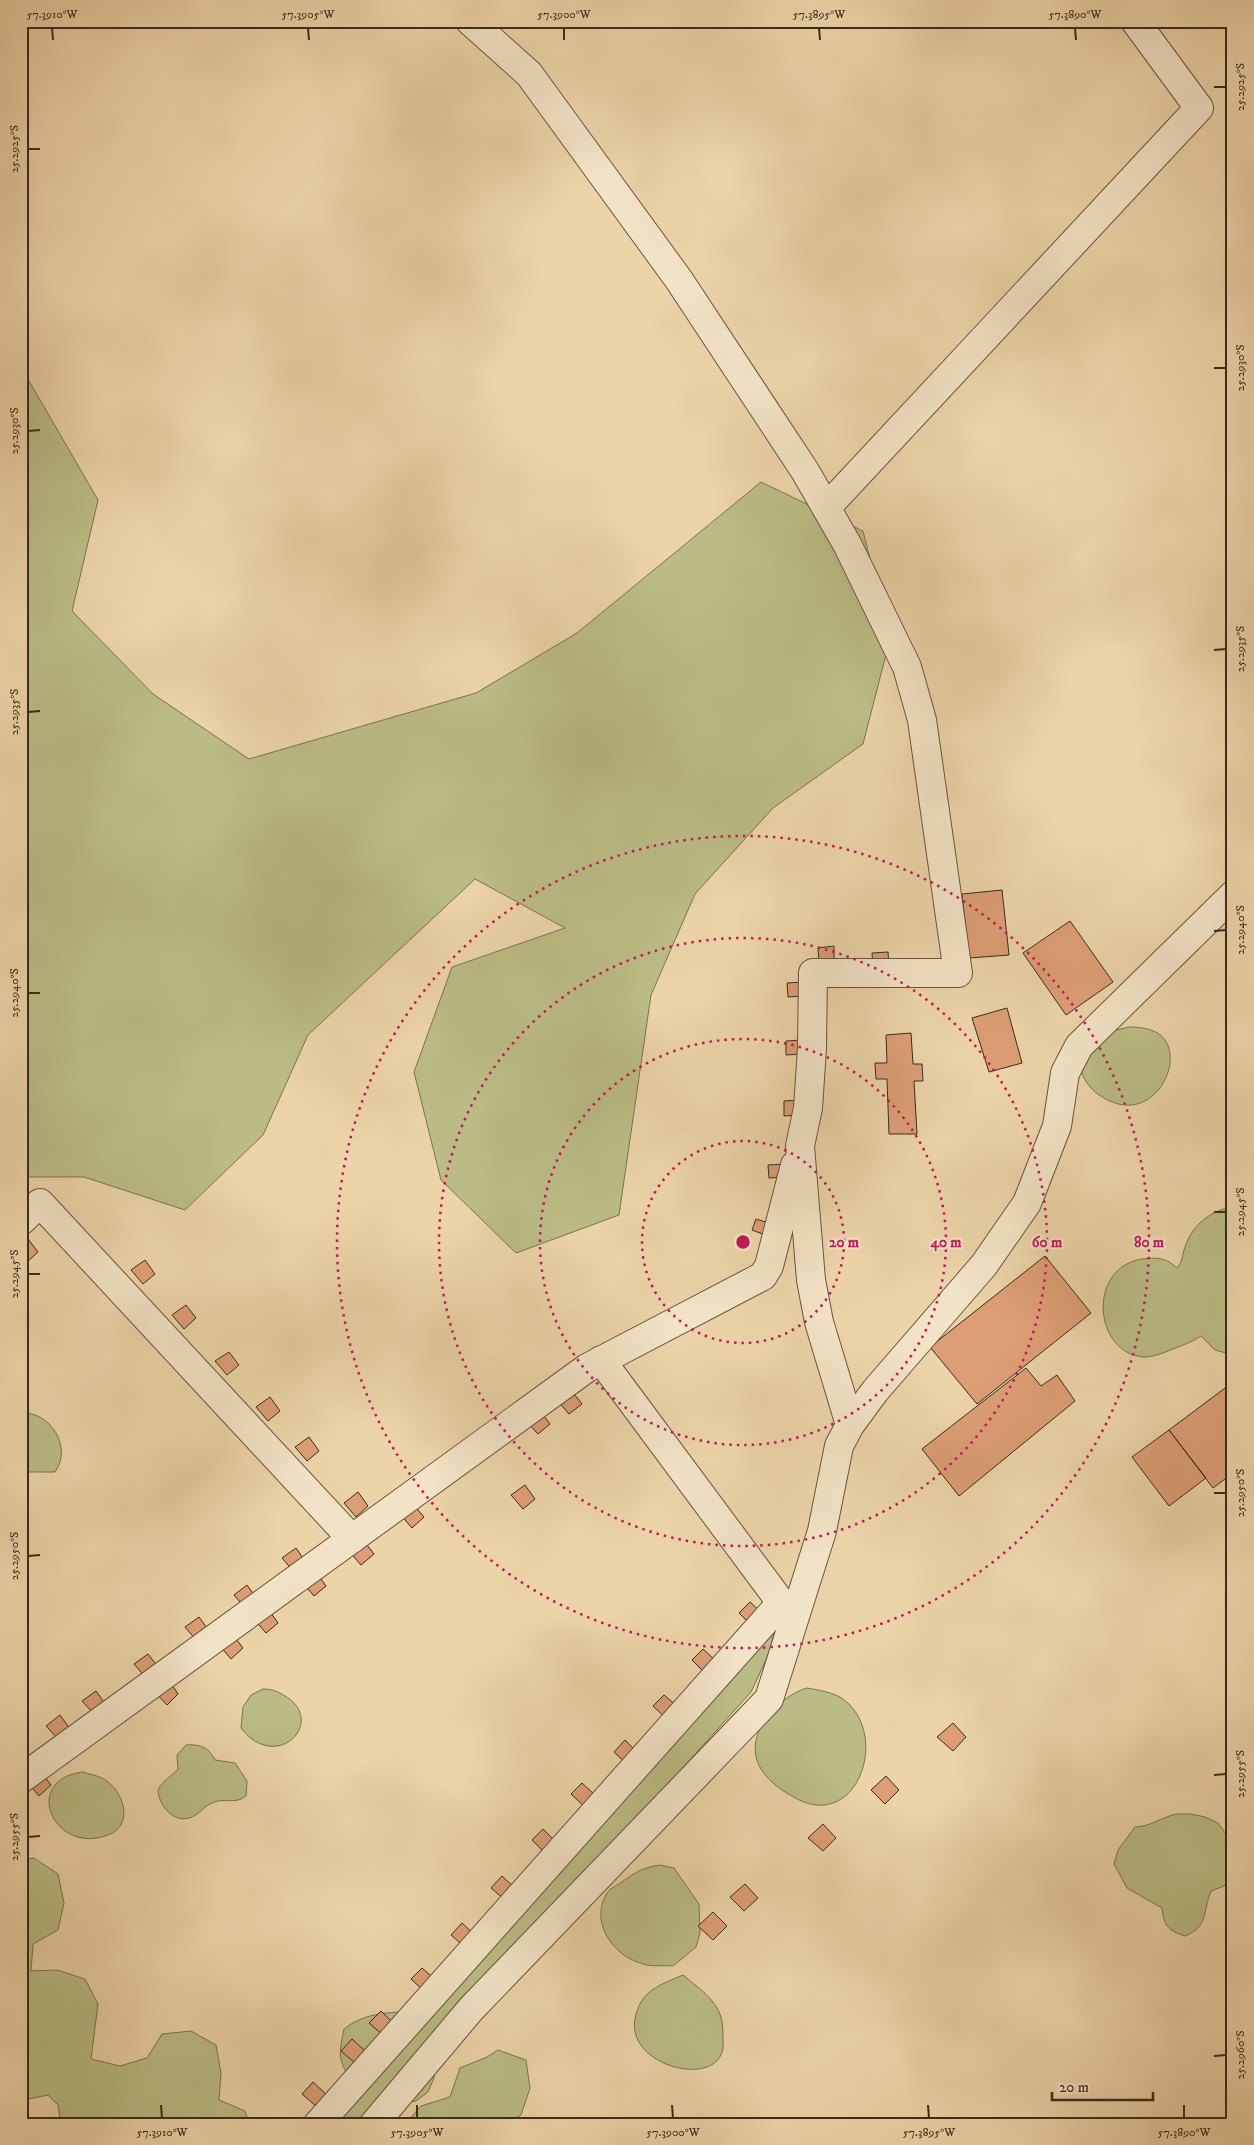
<svg xmlns="http://www.w3.org/2000/svg" width="1254" height="2145" font-family="'IM FELL DW Pica',serif">
  <style>
    .green { fill: #bbbc85; stroke: #7a7450 }
    .building { fill: #dd9e75; stroke: #392b1b }
    .lines { fill: none; stroke-linecap: round; stroke-linejoin: round }
    .minor-casing { stroke: #66553e; stroke-width: 30 }
    .minor { stroke: #f3e3c6; stroke-width: 28 }
    .ticks { fill: none; stroke: #392b1b; stroke-width: 2 }
    .ring { fill: none; stroke: #c2185b; stroke-width: 2.5; stroke-dasharray: 2.5 5 }
    .centre { fill: #c2185b; stroke: #f3e3c6; stroke-width: 2.5 }
    .ring-label { font-size: 15px; text-anchor: middle; font-weight: bold; fill: #c2185b; stroke: #f3e3c6; stroke-width: 4; stroke-linejoin: round; paint-order: stroke }
    .neatline { fill: none; stroke: #392b1b; stroke-width: 2 }
    .ticks-label { font-size: 12px; text-anchor: middle; fill: #392b1b }
  </style>
  <rect width="100%" height="100%" fill="#ecd4a8"/>
  <filter id="stains"><feTurbulence type="fractalNoise" baseFrequency=".004" numOctaves="4"/><feColorMatrix values="0 0 0 0 .2 0 0 0 0 .09 0 0 0 0 .02 0 0 0 .5 -.17"/></filter>
  <radialGradient id="worn" r=".72"><stop offset=".6" stop-color="#630" stop-opacity="0"/><stop offset="1" stop-color="#630" stop-opacity=".3"/></radialGradient>
  <path class="green" d="M 21,367 L 98,500 L 72,611 L 153,694 L 249,759 L 476,693 L 577,633 L 761,482 L 863,531 L 890,639 L 863,744 L 773,808 L 695,894 L 651,995 L 619,1215 L 516,1253 L 441,1180 L 414,1072 L 452,967 L 565,928 L 475,879 L 308,1035 L 263,1135 L 185,1210 L 84,1177 L 21,1177 Z
    M 1129,1027 C 1139,1027 1150,1028 1159,1034 C 1189,1055 1155,1128 1104,1098 C 1091,1091 1082,1079 1080,1065 L 1108,1032 Z
    M 1223,1209 L 1233,1209 L 1233,1355 L 1215,1350 L 1201,1336 C 1192,1342 1183,1345 1173,1349 C 1163,1353 1154,1357 1144,1357 C 1094,1354 1086,1268 1142,1259 C 1157,1257 1167,1258 1177,1268 C 1182,1262 1182,1258 1184,1250 C 1190,1230 1203,1216 1223,1209 Z
    M 21,1413 C 50,1411 73,1447 55,1472 L 28,1472 L 26,1486 L 21,1492 Z
    M 775,1626 L 770,1651 L 751,1692 L 427,2052 L 434,2064 L 434,2078 L 428,2092 L 416,2101 L 403,2103 L 362,2124 L 329,2124 L 353,2082 C 337,2061 339,2053 344,2029 C 360,2016 379,2013 399,2012 Z
    M 807,1688 C 818,1690 833,1692 843,1699 C 892,1735 856,1836 792,1796 C 781,1790 771,1783 763,1772 C 739,1739 775,1698 807,1688 Z
    M 263,1689 C 272,1689 277,1691 285,1696 C 328,1722 276,1774 241,1728 L 243,1707 L 251,1695 Z
    M 186,1745 C 199,1744 209,1747 215,1760 L 235,1763 L 247,1781 L 246,1796 C 236,1805 223,1797 212,1803 C 204,1806 198,1816 189,1818 C 173,1823 158,1804 158,1790 C 163,1780 171,1777 178,1769 L 177,1755 Z
    M 83,1772 C 92,1775 101,1776 108,1782 C 125,1795 133,1826 108,1835 C 54,1856 20,1780 83,1772 Z
    M 1176,1814 L 1191,1814 L 1205,1817 L 1218,1823 L 1233,1844 L 1233,1877 L 1224,1886 L 1211,1891 C 1202,1913 1209,1926 1185,1936 C 1167,1930 1164,1926 1162,1908 L 1127,1888 L 1114,1864 L 1118,1850 L 1135,1827 C 1152,1826 1160,1818 1176,1814 Z
    M 34,1858 L 58,1874 L 64,1903 L 58,1930 L 33,1944 L 31,1971 L 57,1970 L 85,1979 L 98,2004 L 91,2059 L 120,2066 L 147,2058 L 162,2034 L 191,2031 L 216,2045 L 221,2073 L 219,2100 L 245,2111 L 249,2124 L 57,2124 L 60,2119 L 58,2105 L 48,2095 L 29,2099 L 22,2111 L 21,2124 L 21,1860 Z
    M 660,1865 L 674,1868 L 699,1904 L 700,1933 L 696,1947 L 673,1966 C 664,1965 652,1967 643,1964 C 613,1956 589,1922 607,1893 C 610,1888 618,1885 622,1882 C 635,1872 645,1867 660,1865 Z
    M 683,1975 C 696,1986 716,1999 721,2017 C 723,2024 723,2033 723,2040 C 729,2091 626,2070 635,2019 C 640,1991 659,1985 683,1975 Z
    M 498,2050 L 526,2060 L 530,2088 L 521,2115 L 503,2124 L 405,2124 L 421,2106 L 450,2097 L 460,2068 L 487,2057 Z"/>
  <path class="building" d="M 1002,890 L 1009,955 L 969,958 L 962,894 Z
    M 1070,921 L 1113,982 L 1066,1015 L 1023,953 Z
    M 834,946 L 834,961 L 819,962 L 818,948 Z
    M 888,952 L 889,967 L 873,967 L 872,953 Z
    M 803,982 L 804,996 L 788,997 L 787,983 Z
    M 1007,1008 L 1022,1063 L 989,1072 L 972,1018 Z
    M 911,1033 L 913,1064 L 922,1064 L 923,1081 L 914,1081 L 917,1134 L 889,1134 L 887,1079 L 876,1079 L 875,1063 L 887,1063 L 886,1035 Z
    M 802,1040 L 803,1054 L 786,1055 L 786,1041 Z
    M 799,1100 L 800,1115 L 784,1116 L 784,1101 Z
    M 785,1164 L 785,1177 L 769,1178 L 768,1165 Z
    M 756,1219 L 772,1224 L 768,1236 L 752,1230 Z
    M 28,1239 L 38,1252 L 26,1263 L 21,1257 L 21,1244 Z
    M 1045,1256 L 1091,1313 L 977,1404 L 930,1347 Z
    M 145,1260 L 155,1274 L 143,1284 L 131,1270 Z
    M 186,1305 L 196,1318 L 184,1329 L 172,1315 Z
    M 229,1352 L 239,1365 L 227,1375 L 215,1361 Z
    M 1026,1368 L 1041,1386 L 1057,1375 L 1075,1401 L 959,1496 L 922,1449 Z
    M 1233,1382 L 1233,1473 L 1213,1488 L 1169,1430 Z
    M 571,1390 L 582,1404 L 569,1414 L 557,1400 Z
    M 270,1397 L 280,1411 L 268,1421 L 256,1407 Z
    M 540,1411 L 550,1424 L 538,1434 L 526,1421 Z
    M 1169,1430 L 1206,1478 L 1169,1506 L 1132,1457 Z
    M 309,1437 L 319,1451 L 307,1461 L 295,1447 Z
    M 525,1485 L 535,1499 L 523,1509 L 511,1495 Z
    M 358,1492 L 368,1506 L 356,1517 L 344,1503 Z
    M 413,1504 L 424,1517 L 412,1528 L 400,1514 Z
    M 364,1541 L 374,1554 L 361,1565 L 349,1551 Z
    M 296,1548 L 305,1561 L 294,1572 L 282,1558 Z
    M 316,1572 L 326,1586 L 314,1596 L 302,1582 Z
    M 247,1585 L 257,1599 L 246,1609 L 234,1595 Z
    M 750,1602 L 763,1614 L 753,1627 L 739,1613 Z
    M 268,1609 L 278,1623 L 266,1633 L 254,1619 Z
    M 199,1617 L 209,1631 L 197,1641 L 185,1627 Z
    M 233,1635 L 243,1648 L 231,1659 L 219,1645 Z
    M 703,1649 L 716,1661 L 706,1674 L 692,1660 Z
    M 148,1654 L 158,1667 L 146,1678 L 134,1664 Z
    M 169,1680 L 178,1694 L 167,1705 L 154,1691 Z
    M 96,1691 L 106,1705 L 95,1715 L 82,1701 Z
    M 664,1695 L 678,1707 L 668,1720 L 653,1706 Z
    M 60,1715 L 70,1729 L 58,1739 L 46,1726 Z
    M 953,1723 L 966,1737 L 953,1751 L 937,1737 Z
    M 625,1740 L 638,1753 L 628,1765 L 614,1752 Z
    M 41,1772 L 51,1785 L 39,1796 L 27,1782 Z
    M 886,1776 L 899,1790 L 885,1804 L 871,1790 Z
    M 582,1783 L 596,1796 L 586,1808 L 571,1794 Z
    M 823,1824 L 836,1838 L 823,1851 L 808,1838 Z
    M 543,1829 L 556,1842 L 546,1854 L 532,1840 Z
    M 502,1876 L 516,1889 L 506,1901 L 491,1888 Z
    M 745,1884 L 758,1898 L 744,1911 L 730,1897 Z
    M 713,1912 L 727,1926 L 713,1940 L 698,1926 Z
    M 462,1923 L 475,1935 L 466,1948 L 451,1935 Z
    M 422,1968 L 436,1980 L 426,1993 L 411,1979 Z
    M 381,2011 L 394,2024 L 384,2036 L 369,2023 Z
    M 352,2039 L 366,2052 L 356,2064 L 341,2051 Z
    M 313,2082 L 327,2095 L 317,2107 L 302,2094 Z"/>
  <g class="lines">
    <g class="minor-casing">
      <path id="minor" d="M 470,21 L 529,74 L 679,280 L 805,471 L 847,544 L 907,667 L 922,720 L 958,973 L 813,973 L 812,1048 L 808,1108 L 800,1146 L 811,1280 L 819,1322 L 850,1425
        M 827,507 L 1199,108 L 1135,21
        M 21,1221 L 40,1203 L 352,1539
        M 601,1360 L 791,1616
        M 21,1779 L 587,1368 L 763,1276 L 769,1266 L 795,1165
        M 318,2124 L 781,1603
        M 374,2124 L 471,2009 L 769,1699 L 822,1531 L 839,1446 L 850,1425 L 875,1391 L 984,1265 L 1027,1203 L 1057,1126 L 1065,1073 L 1079,1046 L 1233,895"/>
    </g>
    <use href="#minor" class="minor"/>
  </g>
  <path class="ticks" d="M 52,28 L 53,40M 308,28 L 309,40M 564,28 L 564,40M 819,28 L 820,40M 1075,28 L 1076,40M 1214,87 L 1226,87M 28,149 L 40,149M 1214,368 L 1226,368M 28,431 L 40,430M 1214,650 L 1226,649M 28,712 L 40,711M 1214,931 L 1226,930M 28,993 L 40,993M 1214,1212 L 1226,1212M 28,1274 L 40,1274M 1214,1493 L 1226,1493M 28,1556 L 40,1555M 1214,1775 L 1226,1774M 28,1837 L 40,1836M 1214,2056 L 1226,2055M 161,2105 L 162,2118M 417,2105 L 417,2118M 672,2105 L 673,2118M 928,2105 L 929,2118M 1184,2105 L 1184,2118"/>
  <g class="ring">
    <circle cx="743" cy="1242" r="101"/>
    <circle cx="743" cy="1242" r="203"/>
    <circle cx="743" cy="1242" r="304"/>
    <circle cx="743" cy="1242" r="406"/>
  </g>
  <circle cx="743" cy="1242" r="8" class="centre"/>
  <g class="ring-label">
    <text x="844" y="1247">20 m</text>
    <text x="946" y="1247">40 m</text>
    <text x="1047" y="1247">60 m</text>
    <text x="1149" y="1247">80 m</text>
  </g>
  <rect width="1254" height="2145" fill="none" stroke="#ecd4a8" stroke-width="55"/>
  <path d="M1052 2092v8h101v-8" fill="none" stroke="#392b1b" stroke-width="2.5"/>
  <text x="1059" y="2092" font-size="15" fill="#392b1b" stroke="#f3e3c6" stroke-width="4" paint-order="stroke">20 m</text>
  <rect x="28" y="28" width="1198" height="2090" class="neatline"/>
  <g class="ticks-label">
    <text x="52" y="18">57.3910°W</text>
    <text x="308" y="18">57.3905°W</text>
    <text x="564" y="18">57.3900°W</text>
    <text x="819" y="18">57.3895°W</text>
    <text x="1075" y="18">57.3890°W</text>
    <text transform="translate(1240 87) rotate(-90)" y="4">25.2925°S</text>
    <text transform="translate(14 149) rotate(-90)" y="4">25.2925°S</text>
    <text transform="translate(1240 368) rotate(-90)" y="4">25.2930°S</text>
    <text transform="translate(14 431) rotate(-90)" y="4">25.2930°S</text>
    <text transform="translate(1240 649) rotate(-90)" y="4">25.2935°S</text>
    <text transform="translate(14 712) rotate(-90)" y="4">25.2935°S</text>
    <text transform="translate(1240 930) rotate(-90)" y="4">25.2940°S</text>
    <text transform="translate(14 993) rotate(-90)" y="4">25.2940°S</text>
    <text transform="translate(1240 1212) rotate(-90)" y="4">25.2945°S</text>
    <text transform="translate(14 1274) rotate(-90)" y="4">25.2945°S</text>
    <text transform="translate(1240 1493) rotate(-90)" y="4">25.2950°S</text>
    <text transform="translate(14 1556) rotate(-90)" y="4">25.2950°S</text>
    <text transform="translate(1240 1774) rotate(-90)" y="4">25.2955°S</text>
    <text transform="translate(14 1837) rotate(-90)" y="4">25.2955°S</text>
    <text transform="translate(1240 2055) rotate(-90)" y="4">25.2960°S</text>
    <text x="162" y="2136">57.3910°W</text>
    <text x="417" y="2136">57.3905°W</text>
    <text x="673" y="2136">57.3900°W</text>
    <text x="929" y="2136">57.3895°W</text>
    <text x="1184" y="2136">57.3890°W</text>
  </g>
  <rect width="100%" height="100%" filter="url(#stains)"/>
  <rect width="100%" height="100%" fill="url(#worn)"/>
</svg>
